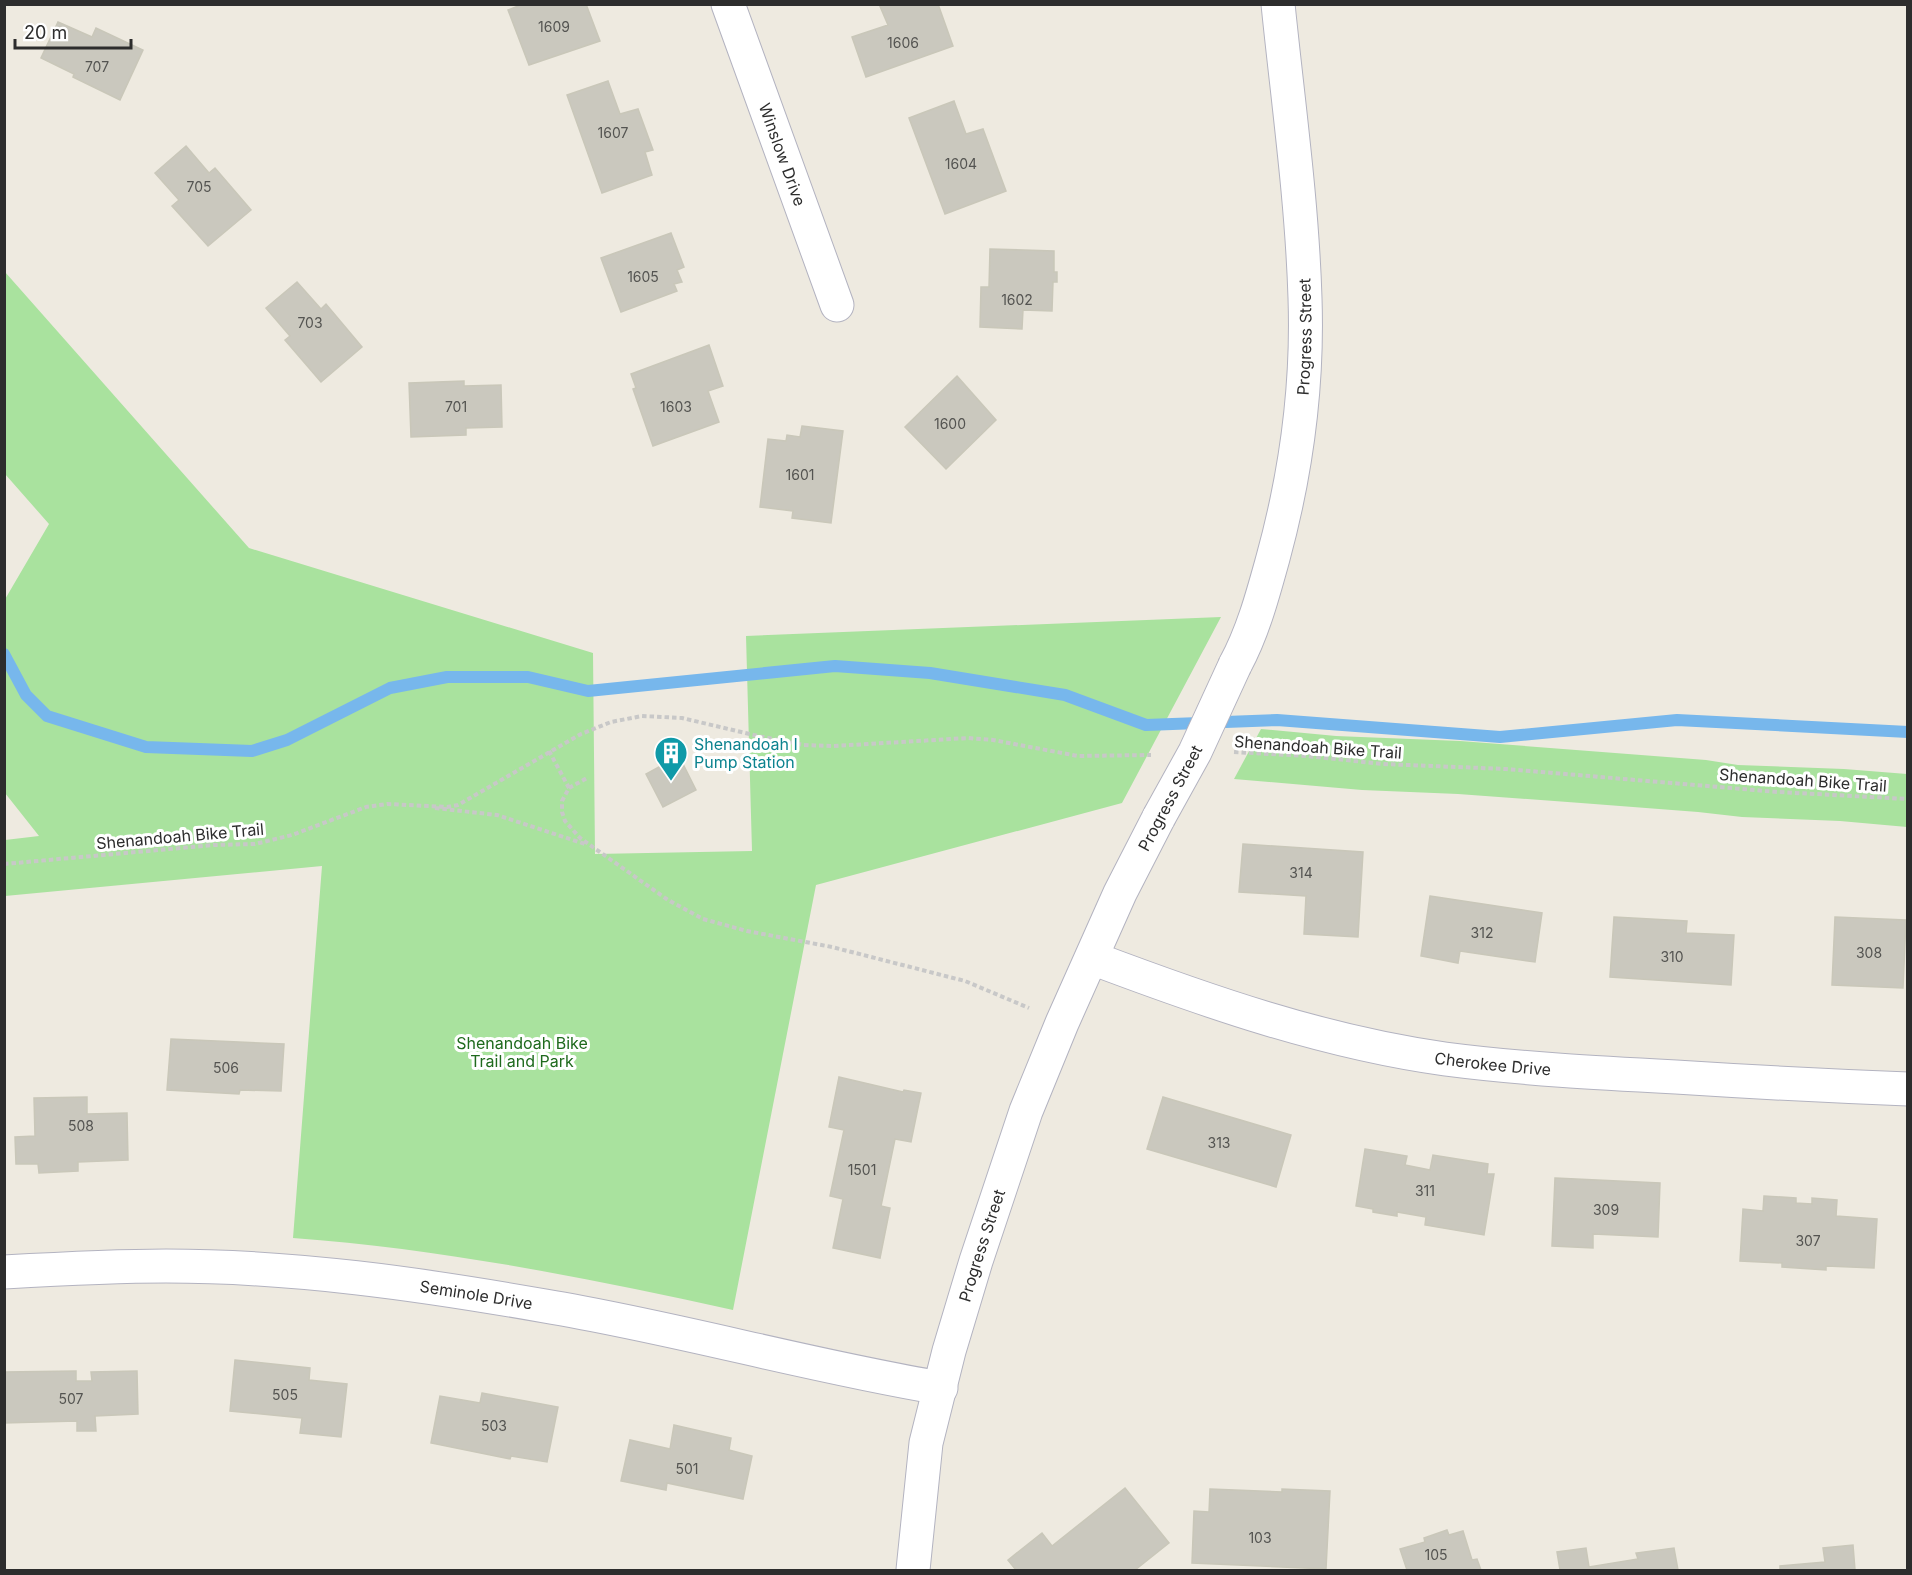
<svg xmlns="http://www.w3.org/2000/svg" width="1912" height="1575" font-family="Inter,sans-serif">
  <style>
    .green { fill: #a9e29e }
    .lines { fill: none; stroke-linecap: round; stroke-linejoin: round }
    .stream { stroke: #77b7ec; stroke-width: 12 }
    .building { fill: #cac8be; stroke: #c9c7b9; stroke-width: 1.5 }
    .minor-casing { stroke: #b3b3c0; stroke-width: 35 }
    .path { stroke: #c8c8c8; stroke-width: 4; stroke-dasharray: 4.5 3; stroke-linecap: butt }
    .minor { stroke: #fff; stroke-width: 33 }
    .minor-bridge-casing { stroke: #b3b3c0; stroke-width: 35; stroke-linecap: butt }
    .minor-bridge { stroke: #fff; stroke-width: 33 }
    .labels { text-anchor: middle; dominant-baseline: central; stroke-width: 6; stroke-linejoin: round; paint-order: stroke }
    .number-label { font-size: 14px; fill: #545451 }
    .street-label { font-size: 16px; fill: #2d2d2d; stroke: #fff }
    .culture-label { font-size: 16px; fill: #0d838f; stroke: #fff; text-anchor: start }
    .park-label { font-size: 16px; fill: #1f6a1d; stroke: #fff }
  </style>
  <rect width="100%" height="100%" fill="#eeeae0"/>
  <path class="green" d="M 5,272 L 249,548 L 593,653 L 595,854 L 752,851 L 746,636 L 1221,617 L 1122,803 L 816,885 L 733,1310 C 588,1278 442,1249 293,1238 L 322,866 L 5,896 L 5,840 L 39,836 L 5,793 L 4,601 L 49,524 L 5,474 Z
    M 1261,729 L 1336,736 L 1460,741 L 1706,760 L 1738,765 L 1844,769 L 1907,774 L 1907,827 L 1840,821 L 1742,817 L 1698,812 L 1581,803 L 1458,794 L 1362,790 L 1234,779 Z"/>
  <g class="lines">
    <path class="stream" d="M 4,654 L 26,695 L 47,716 L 146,747 L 252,751 L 287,740 L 390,688 L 447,677 L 528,677 L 588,691 L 835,666 L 930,673 L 1065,695 L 1146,725 L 1277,720 L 1500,737 L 1677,720 L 1908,732"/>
  </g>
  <path class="building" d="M 523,4 L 586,4 L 600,41 L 529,65 L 508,10 Z
    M 879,4 L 938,4 L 953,46 L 866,77 L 852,37 L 888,25 Z
    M 58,22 L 92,37 L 96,28 L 143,50 L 120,100 L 73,77 L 74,74 L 41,58 Z
    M 608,81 L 620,114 L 638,109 L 653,150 L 645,152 L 652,175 L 602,193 L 567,95 Z
    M 954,101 L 966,134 L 983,129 L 1006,191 L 945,214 L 909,118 Z
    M 186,146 L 209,173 L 215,168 L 251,210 L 208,246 L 172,206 L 179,200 L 155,173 Z
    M 671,233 L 684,267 L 677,270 L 682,282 L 674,284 L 677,291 L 621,312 L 601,258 Z
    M 990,249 L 1054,251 L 1054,272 L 1057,272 L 1057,282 L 1053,282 L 1052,311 L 1023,310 L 1022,329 L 980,327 L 981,287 L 989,287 Z
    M 297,282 L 321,309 L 326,304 L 362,347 L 321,382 L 285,340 L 290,336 L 266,308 Z
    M 709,345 L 723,386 L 708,391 L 719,422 L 653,446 L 633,389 L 636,388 L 631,374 Z
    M 957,376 L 996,420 L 946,469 L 905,427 Z
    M 464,381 L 464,386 L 501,385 L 502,427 L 466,428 L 466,435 L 411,437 L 409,383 Z
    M 802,426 L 843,431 L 831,523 L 792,518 L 793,511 L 760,507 L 768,439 L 786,441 L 787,435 L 800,437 Z
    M 679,756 L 696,790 L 663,807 L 646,774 Z
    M 1243,844 L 1363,852 L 1358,937 L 1304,934 L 1306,896 L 1239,892 Z
    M 1430,896 L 1542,913 L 1535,962 L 1460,951 L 1458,963 L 1421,956 Z
    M 1614,917 L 1687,921 L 1686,933 L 1734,935 L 1731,985 L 1610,977 Z
    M 1835,917 L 1906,920 L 1903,988 L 1832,985 Z
    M 171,1039 L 284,1044 L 281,1091 L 240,1090 L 239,1094 L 167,1090 Z
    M 839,1077 L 903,1092 L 904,1090 L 921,1093 L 911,1142 L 895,1139 L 881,1206 L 890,1208 L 880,1258 L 833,1248 L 843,1199 L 830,1196 L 844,1130 L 829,1127 Z
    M 87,1097 L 87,1114 L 127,1113 L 128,1160 L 78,1162 L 78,1171 L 39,1173 L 38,1164 L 16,1164 L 15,1137 L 35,1136 L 34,1098 Z
    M 1163,1097 L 1291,1135 L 1276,1187 L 1147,1149 Z
    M 1365,1149 L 1407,1156 L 1405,1165 L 1430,1170 L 1433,1155 L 1488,1164 L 1487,1174 L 1494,1174 L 1484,1235 L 1425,1225 L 1426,1217 L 1397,1212 L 1397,1216 L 1373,1212 L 1373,1209 L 1356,1206 Z
    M 1555,1178 L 1660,1183 L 1658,1237 L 1593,1234 L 1593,1248 L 1552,1246 Z
    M 1764,1196 L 1796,1198 L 1796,1203 L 1812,1204 L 1812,1198 L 1837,1200 L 1836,1216 L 1877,1219 L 1874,1268 L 1826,1266 L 1826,1270 L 1782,1267 L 1782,1263 L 1740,1261 L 1743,1209 L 1763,1211 Z
    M 235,1360 L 310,1368 L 309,1380 L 347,1384 L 341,1437 L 300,1433 L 302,1418 L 230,1411 Z
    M 76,1371 L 76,1381 L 92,1381 L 91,1372 L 137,1371 L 138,1414 L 95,1416 L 96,1431 L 77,1431 L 77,1421 L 4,1423 L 4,1372 Z
    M 482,1393 L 558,1407 L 547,1462 L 511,1456 L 510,1459 L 431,1443 L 440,1396 L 480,1403 Z
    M 674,1425 L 731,1438 L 729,1450 L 752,1456 L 743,1499 L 667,1483 L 666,1490 L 621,1481 L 630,1440 L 670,1449 Z
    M 1125,1488 L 1169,1543 L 1135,1570 L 1016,1570 L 1008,1560 L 1042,1533 L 1052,1546 Z
    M 1210,1489 L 1282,1492 L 1282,1489 L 1330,1491 L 1326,1569 L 1192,1563 L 1194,1511 L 1209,1512 Z
    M 1447,1530 L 1449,1535 L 1463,1531 L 1472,1560 L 1477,1559 L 1481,1570 L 1407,1570 L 1400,1549 L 1425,1542 L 1424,1538 Z
    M 1853,1545 L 1855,1570 L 1780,1570 L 1780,1566 L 1825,1562 L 1823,1548 Z
    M 1586,1548 L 1589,1567 L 1638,1559 L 1636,1553 L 1674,1548 L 1678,1570 L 1560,1570 L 1557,1552 Z"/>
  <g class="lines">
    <g class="minor-casing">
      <g id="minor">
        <path id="s1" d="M 728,4 L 837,305"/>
        <path id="s2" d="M 1235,665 C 1253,632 1263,594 1273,558 C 1296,474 1308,386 1305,298 C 1302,200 1288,102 1278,4"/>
        <path id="s3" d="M 1092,958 C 1206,1001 1323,1042 1445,1059 C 1522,1069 1599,1073 1676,1077 C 1753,1082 1830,1086 1908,1089"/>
        <path id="s4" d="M 4,1272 C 58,1269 112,1266 166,1266 C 293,1266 420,1284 545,1306 C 678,1328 808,1366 941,1388"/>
        <path id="s5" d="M 913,1570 L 926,1443 L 949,1351 L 976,1261 L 1026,1111 L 1062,1023 L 1120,893 L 1159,817"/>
      </g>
    </g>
    <path class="path" d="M 549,751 L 569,788 L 562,801 L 562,812 L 565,821 L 580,838 L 668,900 L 703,919 L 747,931 L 832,947 L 965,981 L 1029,1008
      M 1234,752 L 1307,756 L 1383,764 L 1506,769 L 1778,792 L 1908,799
      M 569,788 L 587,778
      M 435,808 L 497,815 L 585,844
      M 4,864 L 214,845 L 255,844 L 292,835 L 366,807 L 387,804 L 447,807 L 458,805 L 581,734 L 611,722 L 642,716 L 682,718 L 758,736 L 804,745 L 834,746 L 968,738 L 993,740 L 1078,756 L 1151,755"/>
    <use href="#minor" class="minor"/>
    <g class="minor-bridge-casing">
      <path id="minor-bridge" d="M 1159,817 L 1195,752 L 1235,665"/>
    </g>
    <use href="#minor-bridge" class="minor-bridge"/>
  </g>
  <defs>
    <g id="building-pin" transform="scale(1.725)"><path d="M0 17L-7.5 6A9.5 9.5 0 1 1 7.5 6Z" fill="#0f9aa8" stroke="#fff"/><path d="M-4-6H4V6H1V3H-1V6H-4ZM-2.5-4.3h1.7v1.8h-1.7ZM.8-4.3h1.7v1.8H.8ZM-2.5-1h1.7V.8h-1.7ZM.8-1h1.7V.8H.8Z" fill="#fff"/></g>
  </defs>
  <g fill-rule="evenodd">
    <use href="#building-pin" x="671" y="753"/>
  </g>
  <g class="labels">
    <g class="number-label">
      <text x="554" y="26">1609</text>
      <text x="903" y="42">1606</text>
      <text x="97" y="66">707</text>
      <text x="613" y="132">1607</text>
      <text x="961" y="163">1604</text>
      <text x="199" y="186">705</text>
      <text x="643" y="276">1605</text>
      <text x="1017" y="299">1602</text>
      <text x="310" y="322">703</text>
      <text x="456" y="406">701</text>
      <text x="676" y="406">1603</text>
      <text x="950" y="423">1600</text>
      <text x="800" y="474">1601</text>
      <text x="1301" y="872">314</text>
      <text x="1482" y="932">312</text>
      <text x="1869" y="952">308</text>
      <text x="1672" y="956">310</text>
      <text x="226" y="1067">506</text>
      <text x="81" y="1125">508</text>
      <text x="1219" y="1142">313</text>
      <text x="862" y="1169">1501</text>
      <text x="1425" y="1190">311</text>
      <text x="1606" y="1209">309</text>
      <text x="1808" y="1240">307</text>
      <text x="285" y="1394">505</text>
      <text x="71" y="1398">507</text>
      <text x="494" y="1425">503</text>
      <text x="687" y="1468">501</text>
      <text x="1260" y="1537">103</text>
      <text x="1436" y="1554">105</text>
    </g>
    <g class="street-label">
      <text stroke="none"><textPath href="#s1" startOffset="160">Winslow Drive</textPath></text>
      <text stroke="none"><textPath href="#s2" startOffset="338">Progress Street</textPath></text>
      <text transform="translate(1318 747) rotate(4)">Shenandoah Bike Trail</text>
      <text transform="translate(1803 780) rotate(4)">Shenandoah Bike Trail</text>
      <text transform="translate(1170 798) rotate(-62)">Progress Street</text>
      <text transform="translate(180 836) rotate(-5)">Shenandoah Bike Trail</text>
      <text stroke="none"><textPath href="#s3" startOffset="416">Cherokee Drive</textPath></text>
      <text stroke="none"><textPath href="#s5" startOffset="333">Progress Street</textPath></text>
      <text stroke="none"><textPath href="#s4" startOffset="474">Seminole Drive</textPath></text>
    </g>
    <g class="culture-label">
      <text x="694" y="744">Shenandoah I<tspan x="694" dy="18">Pump Station</tspan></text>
    </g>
    <g class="park-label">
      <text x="522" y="1043">Shenandoah Bike<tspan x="522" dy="18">Trail and Park</tspan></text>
    </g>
  </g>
  <rect width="1912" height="1575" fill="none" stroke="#2d2d2d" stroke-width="12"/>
  <path d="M15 39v9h116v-9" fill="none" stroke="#2d2d2d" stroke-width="3"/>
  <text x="24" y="39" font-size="18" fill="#2d2d2d" stroke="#ffffff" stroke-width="4.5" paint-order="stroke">20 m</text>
</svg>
